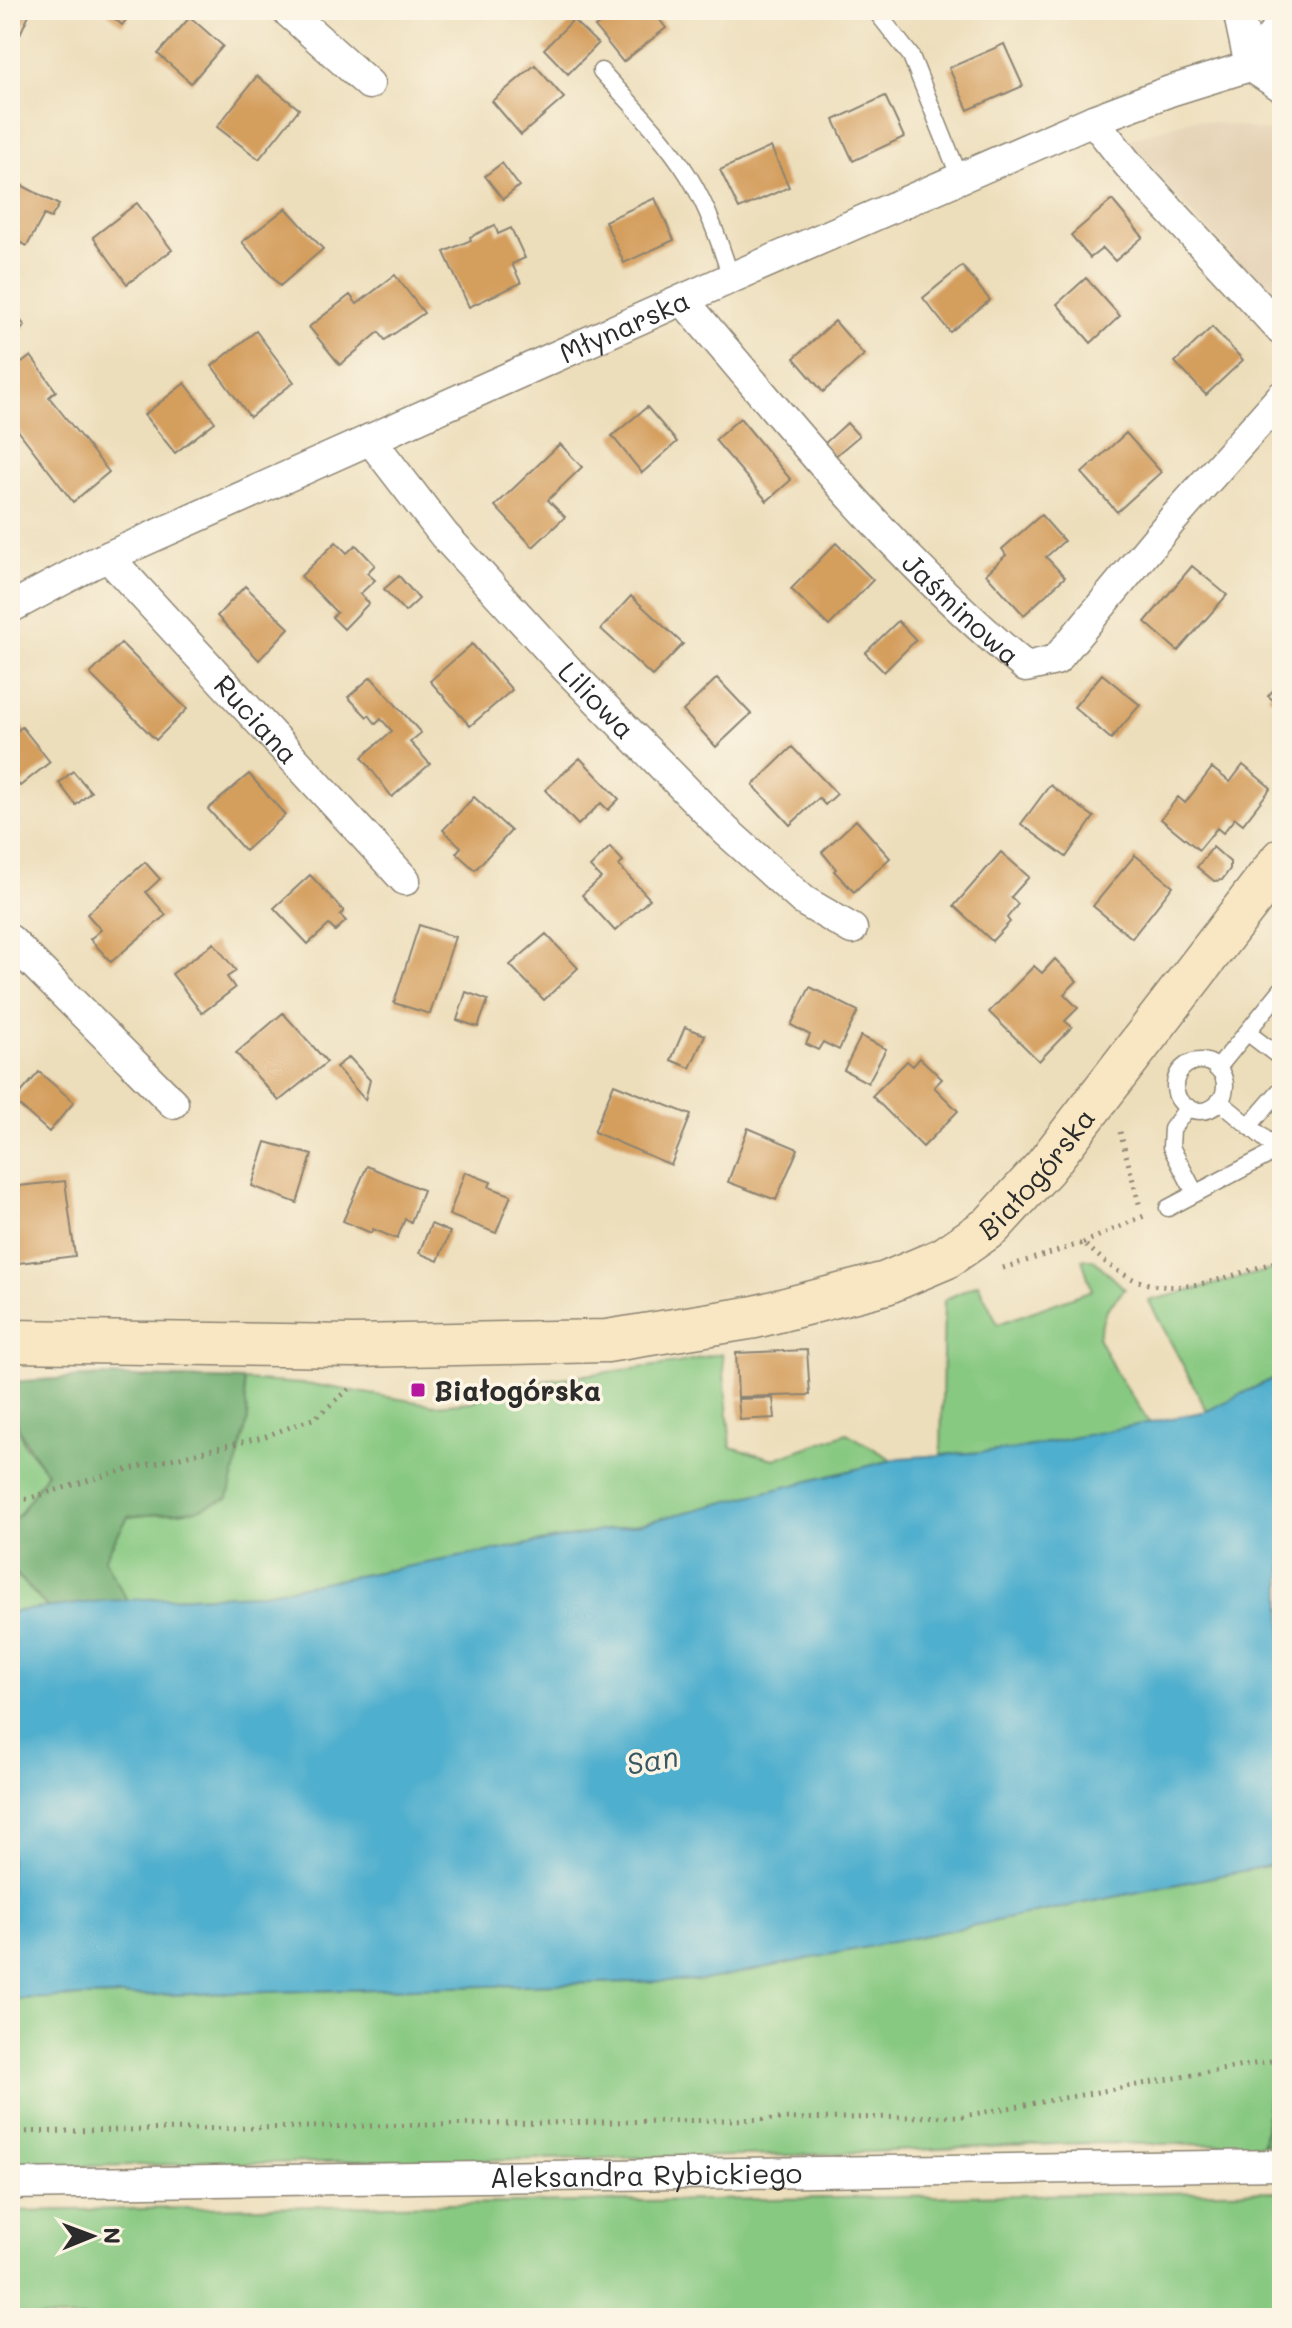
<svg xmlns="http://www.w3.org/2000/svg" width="1292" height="2328" font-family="Mali,sans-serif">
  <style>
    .built { fill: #e4d1b4 }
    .green { fill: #88c982; stroke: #5a7a56; stroke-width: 2 }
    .forest { fill: #6ead70; stroke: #4c6c4e; stroke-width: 2 }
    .water { fill: #4fafce; stroke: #3d6d7c; stroke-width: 2 }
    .building { fill: #d49e5d }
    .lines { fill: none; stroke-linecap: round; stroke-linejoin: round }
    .lane-casing { stroke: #8c8473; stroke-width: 19 }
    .street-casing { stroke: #8c8473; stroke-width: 33 }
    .secondary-casing { stroke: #8c8473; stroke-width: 45 }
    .path { stroke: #8c8473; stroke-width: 5; stroke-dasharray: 2 6; stroke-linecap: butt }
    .lane { stroke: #fff; stroke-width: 16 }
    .street { stroke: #fff; stroke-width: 30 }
    .secondary { stroke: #f9e7c3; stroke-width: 42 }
    .poi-dot { fill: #b5179e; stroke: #fcf5e5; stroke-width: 3 }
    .labels { text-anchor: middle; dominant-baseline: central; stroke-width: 7; stroke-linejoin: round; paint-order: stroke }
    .street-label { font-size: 28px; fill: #2b2b2b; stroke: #fcf5e5 }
    .poi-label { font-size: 28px; font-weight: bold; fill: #2b2b2b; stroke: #fcf5e5; text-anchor: start }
    .water-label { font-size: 30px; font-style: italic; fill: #385964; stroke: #fcf5e5 }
  </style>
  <rect width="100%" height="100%" fill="#fcf5e5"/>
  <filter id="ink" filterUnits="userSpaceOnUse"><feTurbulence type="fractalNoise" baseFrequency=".0125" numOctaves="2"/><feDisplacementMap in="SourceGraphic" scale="16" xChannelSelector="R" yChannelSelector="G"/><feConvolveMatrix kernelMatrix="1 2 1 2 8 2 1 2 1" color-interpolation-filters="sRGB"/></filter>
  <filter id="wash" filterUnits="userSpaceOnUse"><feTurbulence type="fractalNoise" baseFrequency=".006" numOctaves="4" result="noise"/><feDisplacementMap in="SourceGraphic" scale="32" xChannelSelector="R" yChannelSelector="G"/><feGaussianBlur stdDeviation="1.8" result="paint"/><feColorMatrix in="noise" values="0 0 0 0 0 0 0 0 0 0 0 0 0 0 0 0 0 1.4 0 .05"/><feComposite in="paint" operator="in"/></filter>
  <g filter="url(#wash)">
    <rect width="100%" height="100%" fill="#eddebb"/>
    <path class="built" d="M 1195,119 L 1282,134 L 1282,308 L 1123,141 Z"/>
    <path class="green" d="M 1082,1259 L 1093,1259 L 1125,1289 L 1106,1310 L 1098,1337 L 1116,1373 L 1150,1423 L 1011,1450 L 941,1455 L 944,1300 L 978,1284 L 998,1324 L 1092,1290 Z
      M 1282,1267 L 1282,1374 L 1207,1411 L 1149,1301 Z
      M 722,1353 L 731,1447 L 774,1459 L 847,1433 L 893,1460 L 639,1524 L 258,1594 L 127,1600 L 103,1559 L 128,1517 L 196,1510 L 248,1420 L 243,1380 L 317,1385 L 435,1405 L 471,1402 L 515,1384 L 678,1363 Z
      M 10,1403 L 24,1444 L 47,1472 L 20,1514 L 10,1522 Z
      M 10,1567 L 12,1571 L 48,1608 L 10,1612 Z
      M 1282,1863 L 1282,1988 L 1263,2145 L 1079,2143 L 798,2155 L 10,2167 L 10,1999 L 704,1980 Z
      M 1282,2191 L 1282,2318 L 10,2318 L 10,2211 Z"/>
    <path class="forest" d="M 103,1376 L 243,1380 L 248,1420 L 228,1498 L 196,1510 L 128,1517 L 104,1559 L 127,1600 L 48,1608 L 10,1567 L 10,1522 L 20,1514 L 47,1472 C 24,1443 10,1420 10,1382 Z
      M 1282,1988 L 1282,2143 L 1263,2145 Z"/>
    <path class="water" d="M 1282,1374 L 1282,1863 L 704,1980 L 10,1999 L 10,1612 L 102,1601 L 258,1594 L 639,1524 L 900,1458 L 1011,1450 L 1207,1411 Z"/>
    <g id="blocks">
      <path class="building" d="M 10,10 L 31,10 L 10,56 Z
        M 104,10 L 134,10 L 122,25 Z
        M 617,10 L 652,10 L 666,28 L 623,62 L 595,27 Z
        M 190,17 L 223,46 L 191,83 L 158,54 Z
        M 573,20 L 598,44 L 568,74 L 544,49 Z
        M 1004,44 L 1023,86 L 968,110 L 949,68 Z
        M 535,65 L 564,98 L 521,135 L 492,101 Z
        M 257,76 L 299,109 L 259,159 L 217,127 Z
        M 885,96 L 904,137 L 853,161 L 834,120 Z
        M 771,147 L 789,187 L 739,209 L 720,170 Z
        M 502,163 L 519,186 L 503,199 L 485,176 Z
        M 10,179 L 59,205 L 51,218 L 44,215 L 27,246 L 10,237 Z
        M 655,198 L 674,240 L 624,263 L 605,221 Z
        M 1112,200 L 1143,237 L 1115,261 L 1103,248 L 1090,258 L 1071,235 Z
        M 137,203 L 172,250 L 127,284 L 93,237 Z
        M 286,208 L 323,249 L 280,286 L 242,242 Z
        M 495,225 L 498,234 L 511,228 L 525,258 L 512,264 L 521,283 L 469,307 L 444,252 L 471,240 L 470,237 Z
        M 962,266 L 990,300 L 950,332 L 923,298 Z
        M 395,275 L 424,313 L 385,340 L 379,332 L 340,365 L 309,327 L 350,295 L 357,304 Z
        M 1086,278 L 1120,316 L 1091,343 L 1057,304 Z
        M 10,308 L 25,326 L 10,339 Z
        M 835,321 L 864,355 L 823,392 L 794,358 Z
        M 1212,327 L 1243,360 L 1206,395 L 1175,362 Z
        M 256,331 L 294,382 L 250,417 L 212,366 Z
        M 31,356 L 56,391 L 49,397 L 109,472 L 73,502 L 10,420 L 10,372 Z
        M 185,383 L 215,422 L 175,453 L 144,415 Z
        M 647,407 L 677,442 L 642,473 L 612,436 Z
        M 740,418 L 791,480 L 767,501 L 715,440 Z
        M 847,423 L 859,436 L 834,457 L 824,444 Z
        M 1126,433 L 1161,472 L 1117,512 L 1082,473 Z
        M 560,444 L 582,467 L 548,500 L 565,517 L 533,547 L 495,506 Z
        M 1041,515 L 1064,541 L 1046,557 L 1065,577 L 1024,615 L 986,574 L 1006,555 L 1002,549 Z
        M 336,542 L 347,553 L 356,545 L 375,565 L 367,573 L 375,580 L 360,594 L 369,603 L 344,629 L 332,617 L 337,613 L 301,576 Z
        M 836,543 L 873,580 L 829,626 L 791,589 Z
        M 1192,566 L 1227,595 L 1178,651 L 1145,622 Z
        M 399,576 L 419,599 L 405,612 L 384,589 Z
        M 245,586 L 289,628 L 259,660 L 217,616 Z
        M 631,596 L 683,644 L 652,676 L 601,629 Z
        M 898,621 L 916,640 L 884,672 L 865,653 Z
        M 121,643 L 187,709 L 156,740 L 90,674 Z
        M 472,644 L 512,690 L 470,726 L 430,681 Z
        M 1102,674 L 1140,705 L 1111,739 L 1074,707 Z
        M 371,677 L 421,733 L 410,742 L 430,764 L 392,797 L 362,757 L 392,731 L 381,719 L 376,724 L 369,715 L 367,717 L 348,697 Z
        M 717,678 L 751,714 L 716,747 L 683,711 Z
        M 1282,680 L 1282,707 L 1268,696 Z
        M 10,720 L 18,730 L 22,727 L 50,762 L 20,786 L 10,773 Z
        M 792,747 L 837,794 L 825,805 L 819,798 L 790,825 L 753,785 Z
        M 580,758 L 619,799 L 608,810 L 601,803 L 578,825 L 545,790 Z
        M 1243,765 L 1271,788 L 1243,824 L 1235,818 L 1223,833 L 1217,828 L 1199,850 L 1161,819 L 1178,797 L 1185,803 L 1212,768 L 1230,782 Z
        M 73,771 L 91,792 L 76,805 L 59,783 Z
        M 249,774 L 285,815 L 245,851 L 208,809 Z
        M 1050,785 L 1094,817 L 1066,857 L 1021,824 Z
        M 474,797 L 511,831 L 475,870 L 456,853 L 461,847 L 443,830 Z
        M 856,820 L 890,858 L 854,892 L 834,871 L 836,869 L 822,852 Z
        M 610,847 L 623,861 L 619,866 L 650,899 L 615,931 L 582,895 L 601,878 L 590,867 Z
        M 1213,847 L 1230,862 L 1230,869 L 1222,880 L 1214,881 L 1197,867 Z
        M 1001,852 L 1029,877 L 1011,897 L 1018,904 L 1007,918 L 1010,922 L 992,941 L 954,906 Z
        M 1135,855 L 1173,886 L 1132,938 L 1093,906 Z
        M 145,862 L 160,879 L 146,892 L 166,915 L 111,962 L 90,939 L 101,930 L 87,914 Z
        M 310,875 L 344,911 L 340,915 L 346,921 L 335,931 L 329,925 L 308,944 L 274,908 Z
        M 419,925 L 455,937 L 430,1014 L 394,1003 Z
        M 546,934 L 578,968 L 544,1000 L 510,965 Z
        M 214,943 L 236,971 L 227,977 L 235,988 L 202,1013 L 172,974 Z
        M 1055,959 L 1077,981 L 1064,994 L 1078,1008 L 1065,1021 L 1072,1027 L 1039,1061 L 989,1012 L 1034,966 L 1042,973 Z
        M 810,987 L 858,1011 L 839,1050 L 823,1042 L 818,1050 L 806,1044 L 810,1035 L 791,1025 Z
        M 466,992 L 488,1000 L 478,1027 L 457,1020 Z
        M 283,1013 L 327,1062 L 279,1101 L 236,1053 Z
        M 685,1027 L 705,1035 L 690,1068 L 671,1060 Z
        M 861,1036 L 886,1049 L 868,1083 L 844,1070 Z
        M 349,1057 L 370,1080 L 365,1100 L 336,1067 Z
        M 920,1058 L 942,1079 L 934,1087 L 958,1111 L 923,1147 L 872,1096 L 907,1061 L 913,1066 Z
        M 39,1072 L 74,1102 L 49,1132 L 14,1101 Z
        M 614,1084 L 691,1115 L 671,1165 L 594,1132 Z
        M 748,1128 L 798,1149 L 776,1200 L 728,1182 Z
        M 266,1142 L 312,1155 L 297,1203 L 252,1186 Z
        M 367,1166 L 423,1190 L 411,1222 L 405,1219 L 397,1239 L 373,1229 L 371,1233 L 343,1221 Z
        M 465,1172 L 491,1182 L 489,1187 L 511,1195 L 496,1233 L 449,1215 Z
        M 65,1181 L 75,1256 L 10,1264 L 10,1187 Z
        M 431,1224 L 450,1232 L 438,1261 L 419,1253 Z
        M 807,1350 L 810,1395 L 738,1397 L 736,1353 Z
        M 773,1398 L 775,1418 L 740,1420 L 738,1399 Z"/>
    </g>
  </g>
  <g filter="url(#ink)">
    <use href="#blocks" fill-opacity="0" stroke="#8c8473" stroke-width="2"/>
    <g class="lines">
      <g class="lane-casing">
        <path id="lane" d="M 875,10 L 911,56 L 960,178
          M 601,71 C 631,104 664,137 688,175 C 708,207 720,243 731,278
          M 1248,1033 L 1282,1059
          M1175 1086a25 25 0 1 1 50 0a25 25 0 1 1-50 0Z
          M 1217,1069 L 1282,989
          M 1219,1101 L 1270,1143 L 1274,1152
          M 1188,1107 L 1172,1129 L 1171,1147 L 1195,1193
          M 1249,1126 L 1282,1088
          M 1168,1208 L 1282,1148"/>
      </g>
      <g class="street-casing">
        <g id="street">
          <path d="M 286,10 L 369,84"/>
          <path d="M 1238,10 L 1250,66"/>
          <path d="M 1250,66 L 1282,87"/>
          <path d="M 1093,120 L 1131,168 L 1282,331"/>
          <path id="s1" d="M 683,300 C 792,428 896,560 1026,667 L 1056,660 L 1173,519 L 1282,396"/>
          <path id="s2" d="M 370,439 L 444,535 L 567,669 L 726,831 L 804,901 L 852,929"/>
          <path id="s3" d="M 108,557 L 405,880"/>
          <path id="s4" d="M 10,608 L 92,564 L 731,278 L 1093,120 L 1170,91 L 1250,66 L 1282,22"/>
          <path d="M 10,940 L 173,1103"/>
          <path id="s5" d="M 10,2184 L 1282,2165"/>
        </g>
      </g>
      <g class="secondary-casing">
        <g id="secondary">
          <path id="s6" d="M 10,1341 L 353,1346 L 607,1341 L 755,1317 L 886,1283 L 945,1258 L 991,1226 L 1045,1167 L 1282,859"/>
        </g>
      </g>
      <path class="path" d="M 1120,1132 L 1140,1207
        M 1083,1243 L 1144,1216
        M 1003,1268 L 1083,1243 C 1097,1254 1112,1270 1129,1277 C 1177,1301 1234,1274 1282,1260
        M 10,1504 L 113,1473 L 263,1437 L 315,1418 L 353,1386
        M 10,2132 L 963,2116 L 1282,2059"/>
      <use href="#lane" class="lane"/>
      <use href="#street" class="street"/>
      <use href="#secondary" class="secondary"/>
    </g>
  </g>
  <rect class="poi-dot" x="410" y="1382" width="16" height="16" rx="4"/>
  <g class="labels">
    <g class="street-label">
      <text stroke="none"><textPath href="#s4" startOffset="676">Młynarska</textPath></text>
      <text stroke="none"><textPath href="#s1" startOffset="416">Jaśminowa</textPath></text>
      <text stroke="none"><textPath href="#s2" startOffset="346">Liliowa</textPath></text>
      <text stroke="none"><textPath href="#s3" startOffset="220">Ruciana</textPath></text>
      <text stroke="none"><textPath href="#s6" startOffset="1072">Białogórska</textPath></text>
      <text stroke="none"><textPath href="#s5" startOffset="636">Aleksandra Rybickiego</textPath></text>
    </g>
    <g class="poi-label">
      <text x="434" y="1390">Białogórska</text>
    </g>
    <g class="water-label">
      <text transform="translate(652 1759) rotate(-10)">San</text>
    </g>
  </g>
  <rect width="1292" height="2328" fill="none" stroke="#fcf5e5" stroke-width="40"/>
  <g transform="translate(92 2236) rotate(89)" stroke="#fcf5e5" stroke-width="6" paint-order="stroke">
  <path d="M0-6L14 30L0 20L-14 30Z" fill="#2b2b2b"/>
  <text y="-12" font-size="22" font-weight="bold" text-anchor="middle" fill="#2b2b2b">N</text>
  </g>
</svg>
